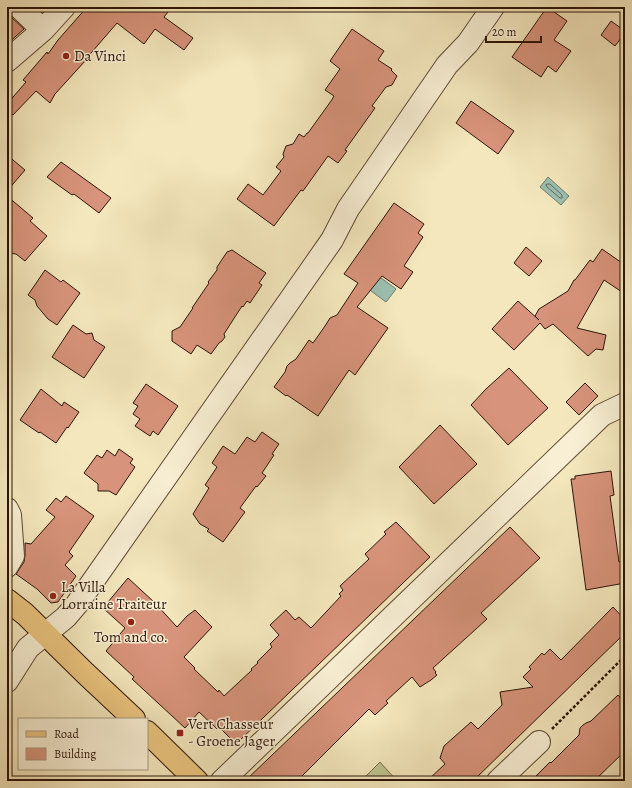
<svg xmlns="http://www.w3.org/2000/svg" width="632" height="788" font-family="Alegreya,serif">
  <style>
    .green { fill: #bec48f; stroke: #756c4b }
    .water { fill: #9cc0b2; stroke: #6f7b6e }
    .lines { fill: none; stroke-linecap: round; stroke-linejoin: round }
    .shore { stroke: #646a5c; stroke-width: 1 }
    .building { fill: #d7937b; stroke: #2c1407 }
    .minor-casing { stroke: #5e4934; stroke-width: 24 }
    .major-casing { stroke: #2c1407; stroke-width: 24 }
    .path { stroke: #2c1407; stroke-width: 2.5; stroke-dasharray: 3 2; stroke-linecap: butt }
    .minor { stroke: #f8efd4; stroke-width: 22 }
    .major { stroke: #eac47e; stroke-width: 22 }
    .poi-dot { fill: #8f2418; stroke: #f8efd4; stroke-width: 1.5 }
    .labels { text-anchor: middle; dominant-baseline: central; stroke-width: 3; stroke-linejoin: round; paint-order: stroke }
    .poi-label { font-size: 15px; fill: #2c1407; stroke: #f8efd4; text-anchor: start }
  </style>
  <rect width="100%" height="100%" fill="#f4e7bd"/>
  <filter id="stains"><feTurbulence type="fractalNoise" baseFrequency=".005" numOctaves="4"/><feColorMatrix values="0 0 0 0 .2 0 0 0 0 .09 0 0 0 0 .02 0 0 0 .5 -.17"/></filter>
  <radialGradient id="worn" r=".72"><stop offset=".6" stop-color="#630" stop-opacity="0"/><stop offset="1" stop-color="#630" stop-opacity=".3"/></radialGradient>
  <path class="green" d="M 380,762 L 397,781 L 369,781 L 365,777 Z"/>
  <path class="water" d="M 548,177 L 569,196 L 561,205 L 540,187 Z
    M 373,272 L 396,289 L 386,302 L 363,285 Z"/>
  <g class="lines">
    <path class="shore" d="M 548,184 L 550,184 L 562,195 L 562,198 L 560,198 L 547,187 L 546,185 Z"/>
  </g>
  <path class="building" d="M 87,7 L 172,7 L 164,17 L 193,38 L 184,50 L 155,29 L 144,44 L 117,23 L 85,60 L 86,60 L 55,94 L 50,103 L 36,91 L 13,115 L 7,110 L 7,104 L 26,82 L 23,80 L 47,52 L 48,54 L 58,40 Z
    M 547,7 L 567,21 L 554,40 L 571,51 L 556,72 L 548,66 L 541,77 L 512,57 Z
    M 7,10 L 10,16 L 24,29 L 7,44 Z
    M 611,21 L 625,31 L 625,33 L 615,46 L 601,35 Z
    M 352,29 L 384,51 L 378,60 L 392,69 L 391,70 L 397,76 L 392,85 L 386,87 L 372,106 L 375,108 L 345,150 L 347,151 L 338,163 L 328,156 L 303,191 L 301,190 L 274,226 L 237,199 L 248,184 L 263,195 L 281,171 L 276,167 L 284,157 L 283,154 L 286,146 L 293,144 L 299,134 L 304,137 L 307,133 L 308,133 L 331,101 L 334,96 L 325,90 L 340,69 L 330,61 Z
    M 471,101 L 514,131 L 498,154 L 456,123 Z
    M 7,155 L 25,170 L 7,191 Z
    M 61,162 L 111,198 L 99,213 L 74,194 L 72,195 L 47,177 Z
    M 7,196 L 33,218 L 30,221 L 47,236 L 25,261 L 16,254 L 7,253 Z
    M 394,203 L 424,224 L 418,233 L 423,237 L 404,266 L 413,272 L 401,289 L 382,276 L 357,307 L 388,328 L 355,375 L 349,370 L 318,416 L 287,395 L 286,396 L 274,387 L 285,372 L 287,366 L 290,363 L 296,359 L 309,340 L 313,343 L 325,326 L 330,318 L 337,315 L 358,283 L 344,274 Z
    M 526,247 L 542,261 L 529,276 L 514,263 Z
    M 602,249 L 625,265 L 625,294 L 604,280 L 577,328 L 606,335 L 603,350 L 596,349 L 588,356 L 553,324 L 545,329 L 540,323 L 514,350 L 492,329 L 518,301 L 539,320 L 535,316 L 539,309 L 568,291 L 574,280 L 575,280 L 590,260 L 593,262 Z
    M 232,250 L 266,273 L 259,283 L 262,285 L 250,303 L 247,301 L 243,307 L 242,306 L 224,334 L 225,337 L 222,341 L 219,343 L 211,354 L 197,345 L 191,354 L 172,341 L 172,331 L 180,327 L 193,308 L 192,308 L 209,283 L 208,282 L 217,270 L 217,267 L 227,252 Z
    M 45,270 L 61,282 L 63,280 L 80,293 L 57,325 L 48,319 L 37,306 L 35,300 L 28,295 Z
    M 73,325 L 86,334 L 92,333 L 94,340 L 105,347 L 84,378 L 52,357 Z
    M 509,368 L 548,408 L 508,445 L 471,405 L 486,389 Z
    M 585,383 L 598,396 L 579,415 L 566,402 Z
    M 146,384 L 178,406 L 158,435 L 153,431 L 150,436 L 135,426 L 140,419 L 133,414 L 138,406 L 133,403 Z
    M 41,389 L 62,406 L 64,402 L 79,412 L 68,428 L 67,427 L 56,443 L 40,432 L 39,433 L 20,420 Z
    M 440,425 L 477,464 L 434,504 L 399,467 Z
    M 262,432 L 279,444 L 272,454 L 274,455 L 262,473 L 266,476 L 257,487 L 256,486 L 240,508 L 245,512 L 223,542 L 207,531 L 209,529 L 200,524 L 193,514 L 209,488 L 205,485 L 217,467 L 212,463 L 223,446 L 235,454 L 247,437 L 255,442 Z
    M 119,449 L 133,459 L 130,463 L 135,467 L 116,495 L 109,491 L 98,491 L 98,484 L 84,473 L 97,455 L 102,458 L 107,450 L 115,456 Z
    M 611,471 L 614,495 L 610,496 L 619,562 L 623,561 L 625,583 L 586,590 L 571,479 L 575,479 L 575,476 Z
    M 66,496 L 94,516 L 69,552 L 73,556 L 65,565 L 76,576 L 58,602 L 51,603 L 37,589 L 16,574 L 24,562 L 25,555 L 25,543 L 31,544 L 55,517 L 46,510 L 56,498 L 61,502 Z
    M 396,522 L 430,557 L 236,744 L 219,727 L 217,729 L 199,712 L 185,728 L 132,679 L 134,677 L 106,651 L 125,628 L 103,608 L 128,578 L 154,602 L 177,627 L 187,616 L 195,610 L 212,627 L 184,657 L 195,668 L 194,669 L 218,692 L 219,690 L 224,696 L 252,670 L 251,669 L 258,663 L 257,662 L 272,647 L 270,644 L 279,635 L 270,625 L 286,610 L 295,620 L 299,617 L 311,628 L 341,596 L 339,594 L 343,590 L 340,586 L 369,559 L 365,554 L 386,534 L 384,532 Z
    M 510,527 L 540,558 L 481,613 L 487,619 L 433,668 L 436,672 L 435,673 L 437,675 L 431,680 L 420,687 L 412,677 L 386,701 L 388,703 L 375,715 L 369,709 L 297,781 L 245,781 Z
    M 613,607 L 625,620 L 625,633 L 473,781 L 427,781 L 445,764 L 440,758 L 444,746 L 471,722 L 478,729 L 502,705 L 500,692 L 533,687 L 523,677 L 531,669 L 529,667 L 542,653 L 544,655 L 550,649 L 561,660 Z
    M 618,695 L 625,703 L 625,751 L 594,781 L 531,781 L 550,762 L 551,763 L 579,735 L 580,728 L 583,725 L 586,723 L 591,721 Z"/>
  <g class="lines">
    <g class="minor-casing">
      <path id="minor" d="M 43,30 L 64,7
        M 7,61 L 43,30 L 19,7
        M 7,509 L 10,515 L 13,556 L 7,566
        M 7,681 L 28,648 L 66,617 L 77,604 L 332,240 L 348,209 L 447,65 L 468,43 L 493,7
        M 222,781 L 602,415 L 625,404
        M 498,781 L 539,742"/>
    </g>
    <g class="major-casing">
      <path id="major" d="M 7,600 L 25,614 L 85,673 L 134,719
        M 147,732 L 197,781"/>
    </g>
    <path class="path" d="M 552,729 L 625,656"/>
    <use href="#minor" class="minor"/>
    <use href="#major" class="major"/>
  </g>
  <g class="poi-dot">
    <circle cx="66" cy="56" r="4"/>
    <circle cx="53" cy="596" r="4"/>
    <circle cx="131" cy="622" r="4"/>
    <rect x="176" y="729" width="8" height="8" rx="2"/>
  </g>
  <g class="labels">
    <g class="poi-label">
      <text x="74" y="56">Da Vinci</text>
      <text x="61" y="587">La Villa<tspan x="61" dy="17">Lorraine Traiteur</tspan></text>
      <text x="131" y="637" text-anchor="middle">Tom and co.</text>
      <text x="188" y="724">Vert Chasseur<tspan x="188" dy="17">- Groene Jager</tspan></text>
    </g>
  </g>
  <rect width="632" height="788" fill="none" stroke="#f4e7bd" stroke-width="24"/>
  <rect x="8" y="8" width="616" height="772" fill="none" stroke="#2c1407" stroke-width="2"/>
  <rect x="12" y="12" width="608" height="764" fill="none" stroke="#2c1407"/>
  <rect x="18" y="718" width="130" height="52" fill="#f8efd4" stroke="#a69782"/>
  <rect x="26" y="731" width="20" height="6" fill="#eac47e" stroke="#a69782"/>
  <text x="54" y="738" font-size="12" fill="#2c1407">Road</text>
  <rect x="26" y="748" width="20" height="12" fill="#d7937b" stroke="#a69782"/>
  <text x="54" y="758" font-size="12" fill="#2c1407">Building</text>
  <path d="M486 36v6h55v-6" fill="none" stroke="#2c1407" stroke-width="2"/>
  <text x="492" y="36" font-size="12" fill="#2c1407" stroke="#f8efd4" stroke-width="3" paint-order="stroke">20 m</text>
  <rect width="100%" height="100%" filter="url(#stains)"/>
  <rect width="100%" height="100%" fill="url(#worn)"/>
</svg>
